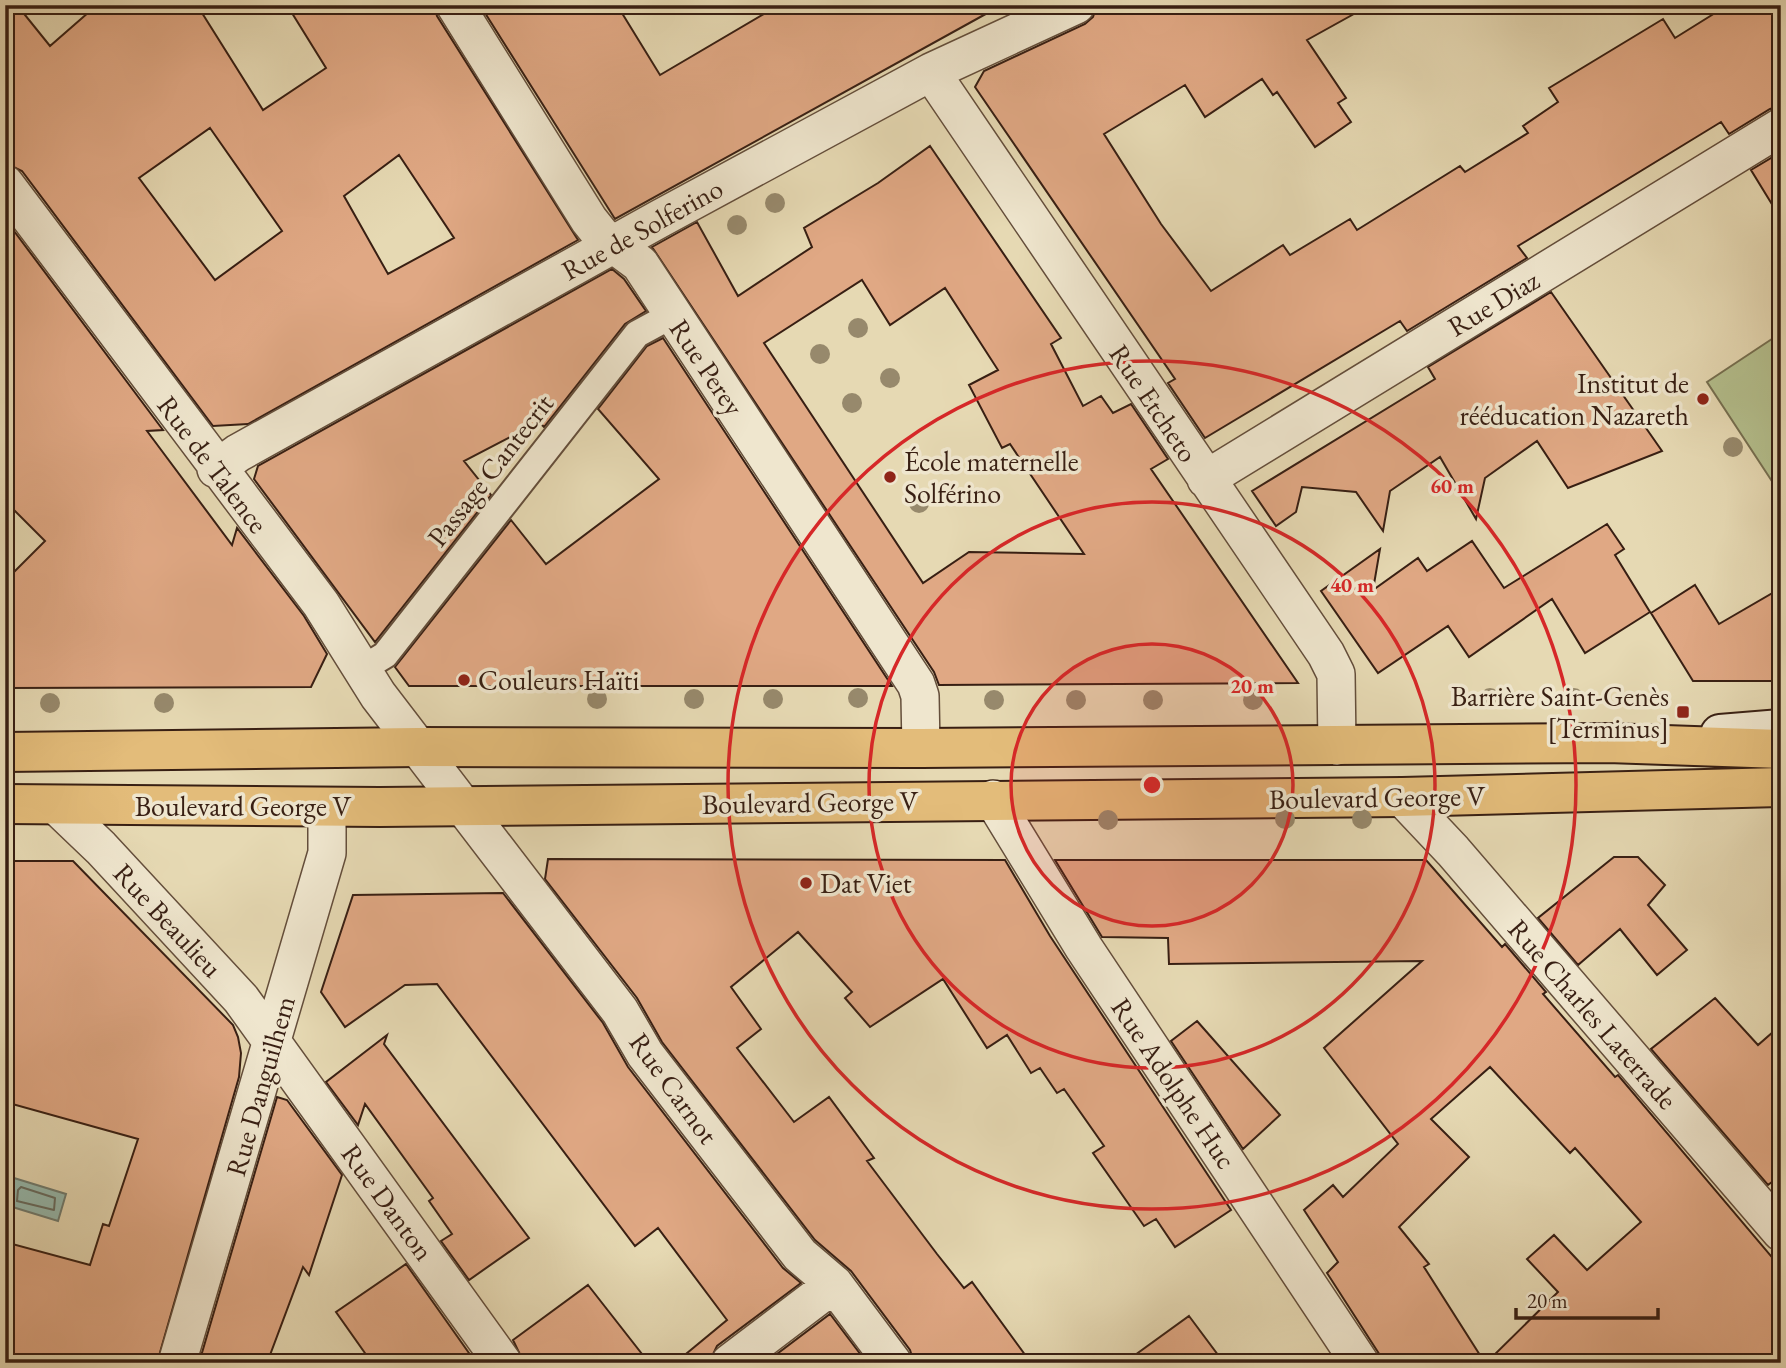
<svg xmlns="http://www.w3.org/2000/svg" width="1786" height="1368" font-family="'EB Garamond',serif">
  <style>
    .grass { fill: #b4bf8d; stroke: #766f50; stroke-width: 2 }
    .water { fill: #96baae; stroke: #707c70; stroke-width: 2 }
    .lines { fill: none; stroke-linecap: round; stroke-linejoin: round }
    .shore { stroke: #676c60; stroke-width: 2 }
    .building { fill: #e0a884; stroke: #381f13; stroke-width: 2; fill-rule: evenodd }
    .pedestrian-casing { stroke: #644e3b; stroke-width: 30 }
    .minor-casing { stroke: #644e3b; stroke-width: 40 }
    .secondary-casing { stroke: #381f13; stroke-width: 42 }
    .primary-casing { stroke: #381f13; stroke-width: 42 }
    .pedestrian { stroke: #efe6ce; stroke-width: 26 }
    .minor { stroke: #efe6ce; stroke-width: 37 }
    .secondary { stroke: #efe6ce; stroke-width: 38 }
    .primary { stroke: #e3bc7a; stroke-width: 38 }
    .tree { fill: #97896c }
    .ring { fill: none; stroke: #d62828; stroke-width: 3.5 }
    .poi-dot { fill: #8f2418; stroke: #efe6ce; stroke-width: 2.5 }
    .labels { text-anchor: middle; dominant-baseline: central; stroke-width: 7; stroke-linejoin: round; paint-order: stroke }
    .street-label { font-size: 28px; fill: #381f13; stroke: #efe6ce }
    .poi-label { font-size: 28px; fill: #381f13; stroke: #efe6ce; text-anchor: start }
    .centre { fill: #d62828; stroke: #efe6ce; stroke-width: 3.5 }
    .ring-label { font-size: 21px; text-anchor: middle; font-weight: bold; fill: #d62828; stroke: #efe6ce; stroke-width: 7; stroke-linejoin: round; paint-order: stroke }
  </style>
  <rect width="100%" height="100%" fill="#e6d9b3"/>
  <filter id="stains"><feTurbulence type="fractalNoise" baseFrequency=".00286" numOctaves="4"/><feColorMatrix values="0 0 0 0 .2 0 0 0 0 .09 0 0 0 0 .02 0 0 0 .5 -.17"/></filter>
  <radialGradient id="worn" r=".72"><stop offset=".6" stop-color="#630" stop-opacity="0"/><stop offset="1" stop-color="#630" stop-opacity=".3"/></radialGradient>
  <path class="grass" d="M 1781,333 L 1781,495 L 1707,382 Z"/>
  <path class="water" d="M 14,1178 L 66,1194 L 58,1221 L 6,1205 Z"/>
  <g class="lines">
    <path class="shore" d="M 21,1187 L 55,1198 L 54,1210 L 17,1201 L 18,1190 Z"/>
  </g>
  <path class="building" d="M 5,5 L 17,5 L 50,46 L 97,5 L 197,5 L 263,110 L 326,68 L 287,5 L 434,5 L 437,16 L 578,240 L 248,424 L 213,426 L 22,171 L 5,163 ZM 210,128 L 282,231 L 215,280 L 139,178 ZM 399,155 L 454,238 L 388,274 L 344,196 Z
    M 480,5 L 617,5 L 660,75 L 779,5 L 1002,5 L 615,219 Z
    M 1097,5 L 1370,5 L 1307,40 L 1346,98 L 1338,103 L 1351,122 L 1315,147 L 1277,92 L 1273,95 L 1262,79 L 1205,117 L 1185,85 L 1104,134 L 1161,224 L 1211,291 L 1283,245 L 1290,255 L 1350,219 L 1357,230 L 1460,166 L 1465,172 L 1528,133 L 1523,126 L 1558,102 L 1549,88 L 1663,19 L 1675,38 L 1728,5 L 1781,5 L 1781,106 L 1770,109 L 1729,134 L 1721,122 L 1518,246 L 1527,258 L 1407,331 L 1400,321 L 1205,438 L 1168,383 L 1175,379 L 975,87 L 984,71 L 1085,24 L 1093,17 Z
    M 930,146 L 1061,338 L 1051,344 L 1083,406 L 1101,396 L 1113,413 L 1131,404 L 1168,459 L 1151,469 L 1298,683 L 939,685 L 934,672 L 652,247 L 697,222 L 738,296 L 812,247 L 804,228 L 878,183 ZM 862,280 L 890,325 L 945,288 L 998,370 L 969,385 L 1002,448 L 1010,444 L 1084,554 L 969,552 L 923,583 L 764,343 Z
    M 1781,152 L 1781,219 L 1751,170 Z
    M 5,219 L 163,430 L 147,431 L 232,545 L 237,528 L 304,616 L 327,654 L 311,687 L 5,688 L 5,581 L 45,541 L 5,501 Z
    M 612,269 L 624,279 L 646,311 L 625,324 L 544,427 L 539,422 L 464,461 L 491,495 L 375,642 L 254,479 L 258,466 Z
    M 1551,292 L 1662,451 L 1568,488 L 1537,441 L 1485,478 L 1476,519 L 1440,457 L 1390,491 L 1383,531 L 1356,492 L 1302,487 L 1296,512 L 1276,526 L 1252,491 L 1435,379 L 1428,367 Z
    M 663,338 L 892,686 L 409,686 L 395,667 L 511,520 L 546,564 L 659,479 L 598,409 L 647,346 Z
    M 1607,524 L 1624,549 L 1615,555 L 1650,612 L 1585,653 L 1552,599 L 1469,657 L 1448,626 L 1378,673 L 1321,591 L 1380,549 L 1373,590 L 1418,558 L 1427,571 L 1472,541 L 1504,588 Z
    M 1695,585 L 1719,624 L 1781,588 L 1781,681 L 1693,681 L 1651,613 Z
    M 1614,857 L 1638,857 L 1665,885 L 1648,905 L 1687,950 L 1657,975 L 1620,929 L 1578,965 L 1538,918 Z
    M 548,859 L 1005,860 L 1050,936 L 1231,1210 L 1175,1247 L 1156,1219 L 1144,1226 L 1093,1153 L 1104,1146 L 1064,1089 L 1057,1093 L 1040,1068 L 1031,1073 L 1007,1035 L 987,1048 L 943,979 L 870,1027 L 845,998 L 852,992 L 798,932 L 731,987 L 761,1029 L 737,1048 L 794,1122 L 829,1097 L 874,1158 L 867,1161 L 937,1254 L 964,1288 L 972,1282 L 1031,1363 L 914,1363 L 910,1350 L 851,1271 L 815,1240 L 662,1042 L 637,998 L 545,879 Z
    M 1055,860 L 1426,860 L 1502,947 L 1505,944 L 1546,992 L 1543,994 L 1615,1077 L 1618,1075 L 1781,1268 L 1781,1363 L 1486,1363 L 1558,1292 L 1527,1259 L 1554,1235 L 1587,1270 L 1641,1222 L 1575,1148 L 1570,1153 L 1490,1067 L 1431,1119 L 1469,1157 L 1399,1227 L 1429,1264 L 1424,1267 L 1485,1363 L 1385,1363 L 1327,1273 L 1338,1262 L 1304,1210 L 1333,1185 L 1343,1197 L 1398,1144 L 1324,1048 L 1422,961 L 1169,964 L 1168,938 L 1102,937 Z
    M 5,861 L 73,861 L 233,1025 L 238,1037 L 241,1053 L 239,1077 L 157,1363 L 5,1363 L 5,1242 L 90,1265 L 103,1224 L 109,1226 L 138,1139 L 5,1102 Z
    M 503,893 L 603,1023 L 628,1067 L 783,1268 L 801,1283 L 717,1346 L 709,1363 L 675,1363 L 727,1320 L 658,1228 L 635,1246 L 437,984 L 405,985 L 345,1027 L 321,992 L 353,895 Z
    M 1715,998 L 1758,1045 L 1781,1025 L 1781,1175 L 1768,1185 L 1651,1049 Z
    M 1197,1021 L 1280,1115 L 1243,1149 L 1171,1041 Z
    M 387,1035 L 384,1044 L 529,1238 L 469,1280 L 441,1241 L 452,1234 L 429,1201 L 433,1198 L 365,1104 L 358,1125 L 326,1082 Z
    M 277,1097 L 287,1100 L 342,1175 L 309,1275 L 303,1267 L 267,1363 L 199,1363 Z
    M 406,1264 L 435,1305 L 476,1363 L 372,1363 L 336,1312 Z
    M 588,1285 L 649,1363 L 524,1363 L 513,1340 Z
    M 830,1314 L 867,1363 L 765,1363 Z
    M 1189,1316 L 1224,1363 L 1124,1363 Z"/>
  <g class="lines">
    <g class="pedestrian-casing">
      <path id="pedestrian" d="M 362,669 L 385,655 L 637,334 L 672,315"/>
    </g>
    <g class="minor-casing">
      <path id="minor" d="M 455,5 L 589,220 L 601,235 L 640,264 L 916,684 L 920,696 L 921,748
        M 931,72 L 1326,654 L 1336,674 L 1337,746
        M 5,184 L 321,604 L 378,695 L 620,1011 L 645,1054 L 800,1255 L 834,1284 L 893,1363
        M 216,469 L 238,453 L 661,218 L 931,72 L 1076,5
        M 1206,479 L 1781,127
        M 1402,797 L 1453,851 L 1781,1232
        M 993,799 L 1084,948 L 1360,1363
        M 56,805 L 101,848 L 241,999 L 503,1363
        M 177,1363 L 327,853 L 327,807
        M 730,1363 L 834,1284"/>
    </g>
    <g class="secondary-casing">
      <path id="secondary" d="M 1720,734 L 1781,729"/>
    </g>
    <g class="primary-casing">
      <path id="primary" d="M 5,752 L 418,747 L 921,748 L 1608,743 L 1781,749
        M 5,804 L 380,807 L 1402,797 L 1781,787"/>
    </g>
    <use href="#pedestrian" class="pedestrian"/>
    <use href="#minor" class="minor"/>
    <use href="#secondary" class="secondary"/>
    <use href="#primary" class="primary"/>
  </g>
  <g class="tree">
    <circle cx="775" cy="203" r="10"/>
    <circle cx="737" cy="225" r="10"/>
    <circle cx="858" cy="328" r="10"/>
    <circle cx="820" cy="354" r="10"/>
    <circle cx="890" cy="378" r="10"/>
    <circle cx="852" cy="403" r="10"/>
    <circle cx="1733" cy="447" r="10"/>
    <circle cx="919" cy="503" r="10"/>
    <circle cx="858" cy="698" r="10"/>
    <circle cx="1490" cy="698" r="10"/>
    <circle cx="1574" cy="698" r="10"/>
    <circle cx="597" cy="699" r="10"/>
    <circle cx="694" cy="699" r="10"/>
    <circle cx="773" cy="699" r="10"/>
    <circle cx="994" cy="700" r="10"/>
    <circle cx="1076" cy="700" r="10"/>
    <circle cx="1153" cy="700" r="10"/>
    <circle cx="1253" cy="700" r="10"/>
    <circle cx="50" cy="703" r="10"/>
    <circle cx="164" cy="703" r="10"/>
    <circle cx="1285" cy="819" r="10"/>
    <circle cx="1362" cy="819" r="10"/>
    <circle cx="1108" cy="820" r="10"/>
  </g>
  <circle cx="1152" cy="785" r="141" fill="#d62828" fill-opacity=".12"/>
  <g class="ring">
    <circle cx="1152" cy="785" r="141"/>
    <circle cx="1152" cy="785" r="283"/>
    <circle cx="1152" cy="785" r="424"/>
  </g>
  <g class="poi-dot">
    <circle cx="1703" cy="399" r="7"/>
    <circle cx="890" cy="477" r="7"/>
    <circle cx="464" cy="680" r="7"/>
    <rect x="1676" y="705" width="14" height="14" rx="3.5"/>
    <circle cx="806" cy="883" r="7"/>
  </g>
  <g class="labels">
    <g class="street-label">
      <text transform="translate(642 229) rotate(-29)">Rue de Solferino</text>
      <text transform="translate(1493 303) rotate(-31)">Rue Diaz</text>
      <text transform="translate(707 367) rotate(56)">Rue Perey</text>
      <text transform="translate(1154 403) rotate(56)">Rue Etcheto</text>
      <text transform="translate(213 464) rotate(53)">Rue de Talence</text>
      <text transform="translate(490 470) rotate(-52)">Passage Cantecrit</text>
      <text transform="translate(1377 797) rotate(-1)">Boulevard George V</text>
      <text transform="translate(810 802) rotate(-1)">Boulevard George V</text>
      <text x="243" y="806">Boulevard George V</text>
      <text transform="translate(168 920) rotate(47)">Rue Beaulieu</text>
      <text transform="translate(1593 1014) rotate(49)">Rue Charles Laterrade</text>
      <text transform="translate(1174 1083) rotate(56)">Rue Adolphe Huc</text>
      <text transform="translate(260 1086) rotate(-74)">Rue Danguilhem</text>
      <text transform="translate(674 1088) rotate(54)">Rue Carnot</text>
      <text transform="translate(388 1202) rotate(54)">Rue Danton</text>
    </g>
    <g class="poi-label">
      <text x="1689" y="383" text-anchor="end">Institut de<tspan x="1689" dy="32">rééducation Nazareth</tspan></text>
      <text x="904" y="461">École maternelle<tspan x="904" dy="32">Solférino</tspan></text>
      <text x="478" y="680">Couleurs Haïti</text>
      <text x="1669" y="696" text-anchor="end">Barrière Saint-Genès<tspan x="1669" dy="32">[Terminus]</tspan></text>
      <text x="820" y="883">Dat Viet</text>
    </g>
  </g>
  <circle cx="1152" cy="785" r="10" class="centre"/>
  <g class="ring-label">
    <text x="1452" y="493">60 m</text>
    <text x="1352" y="592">40 m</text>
    <text x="1252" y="693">20 m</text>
  </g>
  <rect width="1786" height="1368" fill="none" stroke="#e6d9b3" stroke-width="28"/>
  <rect x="7" y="7" width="1772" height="1354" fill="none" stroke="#381f13" stroke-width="3.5"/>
  <rect x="14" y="14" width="1758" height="1340" fill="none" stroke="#381f13" stroke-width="2"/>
  <path d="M1516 1308v10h142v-10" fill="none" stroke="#381f13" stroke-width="3.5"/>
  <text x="1527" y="1308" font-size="21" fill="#381f13" stroke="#efe6ce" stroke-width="5" paint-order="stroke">20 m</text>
  <rect width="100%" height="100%" filter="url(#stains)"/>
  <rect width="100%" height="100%" fill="url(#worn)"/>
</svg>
